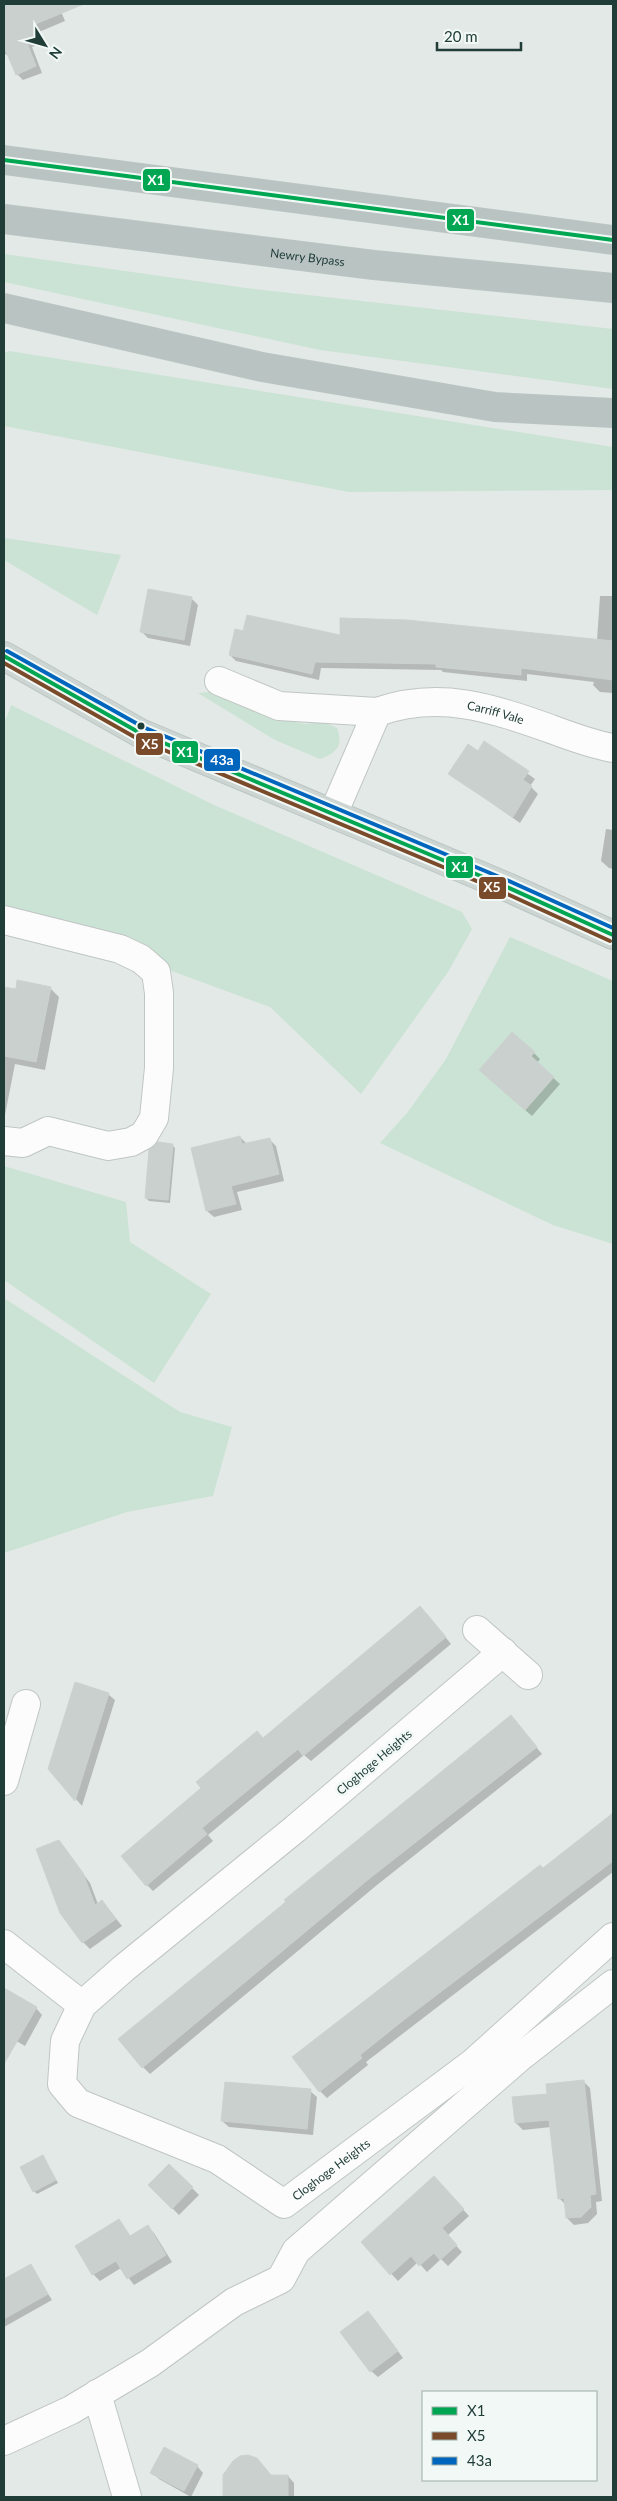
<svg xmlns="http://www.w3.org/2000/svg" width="617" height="2501" font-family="Lato,sans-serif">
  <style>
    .green { fill: #cbe3d4 }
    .shadow { fill: #0003 }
    .building { fill: #cad0ce; stroke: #cbd2d0 }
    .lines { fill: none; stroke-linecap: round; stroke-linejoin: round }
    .minor-casing { stroke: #c0c6c4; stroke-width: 30 }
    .major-casing { stroke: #bbc5c3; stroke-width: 30 }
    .highway-casing { stroke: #bbc5c3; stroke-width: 30 }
    .minor { stroke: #fbfcfb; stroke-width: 28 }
    .major { stroke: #cdd5d3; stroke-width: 28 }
    .highway { stroke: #b9c3c1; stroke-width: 28 }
    .bus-1-casing { stroke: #f1f8f5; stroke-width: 8 }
    .bus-2-casing { stroke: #f1f8f5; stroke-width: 8 }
    .bus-3-casing { stroke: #f1f8f5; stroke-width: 8 }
    .bus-1 { stroke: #00a651; stroke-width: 4 }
    .bus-2 { stroke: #7a4b2a; stroke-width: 4 }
    .bus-3 { stroke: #0065bd; stroke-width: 4 }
    .bus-dot { fill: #203d38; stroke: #f1f8f5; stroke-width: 2 }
    .labels { text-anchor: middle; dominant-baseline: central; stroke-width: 5; stroke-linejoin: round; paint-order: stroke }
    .street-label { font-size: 12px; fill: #203d38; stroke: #f1f8f5 }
    .line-badge { stroke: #f1f8f5; stroke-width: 2 }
    .badge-label { font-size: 14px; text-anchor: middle; font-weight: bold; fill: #fff }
  </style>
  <rect width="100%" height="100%" fill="#e3e9e7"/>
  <path class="green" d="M 4,254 L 246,288 L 613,329 L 613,389 L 320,350 L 4,282 Z
    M 9,351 L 613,447 L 613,490 L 349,492 L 4,426 L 4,353 Z
    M 4,538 L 121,555 L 97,615 L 4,560 Z
    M 214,692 L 272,718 L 306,724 L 322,721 L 337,728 C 344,746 336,753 320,759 L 275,740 L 198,693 Z
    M 11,705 L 214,805 L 462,912 L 472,929 L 448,972 L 361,1094 L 270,1007 L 158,966 L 4,921 L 4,719 L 6,719 Z
    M 510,937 L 613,981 L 613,1244 L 553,1225 L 380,1143 L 407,1113 L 446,1059 Z
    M 4,1166 L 126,1202 L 130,1242 L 211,1294 L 154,1383 L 4,1280 Z
    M 4,1298 L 180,1412 L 232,1427 L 213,1496 L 127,1512 L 4,1553 Z"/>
  <path class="shadow" d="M 4,4 L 58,4 L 65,21 L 39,32 L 43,43 L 32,47 L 42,73 L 23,80 L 17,74 L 9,55 L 4,54 Z
    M 600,596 L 613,596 L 613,693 L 600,692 L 593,685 L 594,682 L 527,674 L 527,681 L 443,672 L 441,670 L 321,668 L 319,680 L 236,661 L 230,655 L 341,637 L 597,640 Z
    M 191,598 L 198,605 L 190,646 L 148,638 L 142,632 Z
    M 484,743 L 535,779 L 530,786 L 538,794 L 520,823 L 450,774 L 479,753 Z
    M 606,829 L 613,830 L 613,869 L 609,868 L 601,861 Z
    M 4,988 L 16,990 L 50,988 L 59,997 L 45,1070 L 15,1064 L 4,1120 Z
    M 534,1053 L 540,1059 L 537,1063 L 560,1084 L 532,1116 L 487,1077 Z
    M 240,1137 L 247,1144 L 269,1139 L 276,1146 L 284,1181 L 237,1192 L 242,1210 L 214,1217 L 207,1211 Z
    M 172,1145 L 175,1148 L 170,1203 L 149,1201 L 146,1198 Z
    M 427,1614 L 451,1644 L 311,1761 L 304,1755 L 208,1835 L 213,1841 L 153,1891 L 147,1885 L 264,1740 Z
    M 108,1694 L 115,1700 L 82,1806 L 49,1768 Z
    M 511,1717 L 542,1754 L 377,1885 L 150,2074 L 143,2067 L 119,2039 Z
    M 613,1815 L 613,1872 L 366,2062 L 368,2065 L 327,2098 L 320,2091 L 294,2057 Z
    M 59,1842 L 90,1883 L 98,1904 L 102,1901 L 122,1926 L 90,1949 L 83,1942 Z
    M 4,1990 L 36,2008 L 42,2015 L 25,2046 L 4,2034 Z
    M 584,2082 L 590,2088 L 602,2201 L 596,2202 L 597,2214 L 588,2223 L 574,2225 L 567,2218 L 566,2205 L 559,2198 L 551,2127 L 523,2130 L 516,2123 L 514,2099 L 548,2095 Z
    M 310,2091 L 317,2097 L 313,2135 L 229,2127 L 222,2121 Z
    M 43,2157 L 58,2183 L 37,2194 L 34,2191 Z
    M 169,2165 L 199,2195 L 179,2215 L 149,2185 Z
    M 440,2184 L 469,2216 L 447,2236 L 462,2252 L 448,2266 L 441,2259 L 427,2272 L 418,2262 L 398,2281 L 362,2242 Z
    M 119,2221 L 131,2237 L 148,2227 L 154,2233 L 172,2262 L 134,2285 L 121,2268 L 100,2281 L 93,2274 Z
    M 30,2265 L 52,2300 L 4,2327 L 4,2280 Z
    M 374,2319 L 403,2358 L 378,2377 L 371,2371 Z
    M 197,2466 L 203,2473 L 191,2497 L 159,2479 L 152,2472 Z
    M 224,2475 L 288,2476 L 294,2483 L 294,2497 L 224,2497 Z"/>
  <path class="building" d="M 4,4 L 84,4 L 33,25 L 37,36 L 26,40 L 36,66 L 16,75 L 5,49 L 4,50 Z
    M 148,589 L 192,597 L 184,640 L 140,632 Z
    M 247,615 L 340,635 L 340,618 L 407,620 L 613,641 L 613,680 L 521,668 L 521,675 L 436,667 L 436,664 L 385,663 L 315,662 L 312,674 L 229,655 L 235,629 L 243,631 Z
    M 484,741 L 529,771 L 523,780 L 532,786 L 513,817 L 448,774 L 468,744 L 478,751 Z
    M 17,980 L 51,987 L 36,1062 L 4,1056 L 4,987 L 16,989 Z
    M 512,1032 L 535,1052 L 531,1056 L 554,1077 L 525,1110 L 479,1070 Z
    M 240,1136 L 242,1144 L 270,1138 L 279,1174 L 231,1186 L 236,1204 L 206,1211 L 191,1148 Z
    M 158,1142 L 173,1144 L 168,1200 L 145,1198 L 149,1150 Z
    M 420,1606 L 446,1637 L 303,1756 L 298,1749 L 202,1828 L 207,1834 L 146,1886 L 121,1856 L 201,1788 L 196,1782 L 257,1731 L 263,1738 Z
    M 75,1682 L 109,1693 L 75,1801 L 48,1769 Z
    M 511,1715 L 537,1747 L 370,1878 L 142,2068 L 118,2039 L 286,1902 L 284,1900 Z
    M 613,1813 L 613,1861 L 405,2019 L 360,2055 L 362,2058 L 319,2092 L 292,2057 L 540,1865 L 543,1868 Z
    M 59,1840 L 83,1873 L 95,1905 L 102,1900 L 116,1919 L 82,1943 L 60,1913 L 36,1849 Z
    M 4,1988 L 37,2007 L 4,2064 Z
    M 584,2080 L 596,2194 L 590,2195 L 591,2207 L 581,2217 L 566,2218 L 564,2198 L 558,2199 L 549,2120 L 515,2123 L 512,2097 L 547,2094 L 546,2084 Z
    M 225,2082 L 311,2089 L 307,2129 L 221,2121 Z
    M 43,2155 L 56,2180 L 33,2192 L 20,2167 Z
    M 169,2164 L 193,2187 L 172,2209 L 148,2185 Z
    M 434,2176 L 464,2209 L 442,2228 L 457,2245 L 440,2260 L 434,2253 L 419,2266 L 411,2256 L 390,2275 L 361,2242 Z
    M 119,2219 L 130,2236 L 148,2225 L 166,2255 L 127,2279 L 116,2261 L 92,2275 L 75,2246 Z
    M 31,2264 L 48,2294 L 4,2319 L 4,2279 Z
    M 368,2311 L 398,2351 L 370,2372 L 340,2332 Z
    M 164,2447 L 198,2465 L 184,2491 L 150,2473 Z
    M 248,2455 L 257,2458 L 271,2475 L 288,2475 L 288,2497 L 223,2497 L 223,2475 L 233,2461 L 240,2456 Z"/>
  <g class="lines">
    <g class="minor-casing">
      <g id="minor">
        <path d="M 219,681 L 279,706 L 377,712"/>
        <path id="s1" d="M 333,814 L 377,712 C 440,690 491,708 551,729 C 572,737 591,744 613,748"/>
        <path d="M 4,920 L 120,949 L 141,959 L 156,972 L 159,993 L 159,1068 L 154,1118 L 144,1135 L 131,1142 L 108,1146 L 48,1131 L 23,1143 L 4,1141"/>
        <path d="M 477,1630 L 528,1675"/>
        <path id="s2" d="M 503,1652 L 295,1829 L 124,1968 L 82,2005 L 65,2041 L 62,2084 L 78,2103 L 217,2159 L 284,2204 L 473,2063 L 613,1937"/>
        <path d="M 4,1781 L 26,1704"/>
        <path d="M 4,1944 L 82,2005"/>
        <path d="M 97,2394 L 127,2497"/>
        <path d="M 4,2441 L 71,2410 L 150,2363 L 234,2302 L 281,2279 L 296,2251 L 520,2057 L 613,1984"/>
      </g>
    </g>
    <g class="major-casing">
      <path id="major" d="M 4,656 L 140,733 L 507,887 L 613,935"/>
    </g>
    <g class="highway-casing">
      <g id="highway">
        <path d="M 4,160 L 613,240"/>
        <path id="s3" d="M 4,219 L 374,265 L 613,288"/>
        <path d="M 4,308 L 262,367 L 495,407 L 613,413"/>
      </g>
    </g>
    <use href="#minor" class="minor"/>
    <use href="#major" class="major"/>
    <use href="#highway" class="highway"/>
    <g class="bus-1-casing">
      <path id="bus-1" d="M 4,160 L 613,240
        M 4,656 L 140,733 L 507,887 L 613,935"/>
    </g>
    <g class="bus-2-casing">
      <path id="bus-2" d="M 4,663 L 138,739 L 505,893 L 610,941"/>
    </g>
    <g class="bus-3-casing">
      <path id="bus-3" d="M 7,651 L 143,727 L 509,881 L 613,928"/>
    </g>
    <use href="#bus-1" class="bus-1"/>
    <use href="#bus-2" class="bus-2"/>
    <use href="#bus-3" class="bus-3"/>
  </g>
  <circle class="bus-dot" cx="141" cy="726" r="4.5"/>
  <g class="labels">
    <g class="street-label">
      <text stroke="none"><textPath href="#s3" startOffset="306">Newry Bypass</textPath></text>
      <text stroke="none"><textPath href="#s1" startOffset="232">Carriff Vale</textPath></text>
      <text transform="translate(374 1762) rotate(-40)">Cloghoge Heights</text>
      <text stroke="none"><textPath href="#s2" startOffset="946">Cloghoge Heights</textPath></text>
    </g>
  </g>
  <g class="line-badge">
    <rect x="142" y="168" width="29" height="24" rx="5" fill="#00a651"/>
    <rect x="446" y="208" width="29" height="24" rx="5" fill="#00a651"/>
    <rect x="135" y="732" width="29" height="24" rx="5" fill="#7a4b2a"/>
    <rect x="171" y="740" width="28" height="24" rx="5" fill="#00a651"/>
    <rect x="203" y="748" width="38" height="24" rx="5" fill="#0065bd"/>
    <rect x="445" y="855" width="29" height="24" rx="5" fill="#00a651"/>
    <rect x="478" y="876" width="29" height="24" rx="5" fill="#7a4b2a"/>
  </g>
  <g class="badge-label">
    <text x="156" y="185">X1</text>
    <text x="461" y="225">X1</text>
    <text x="150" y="749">X5</text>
    <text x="185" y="757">X1</text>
    <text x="222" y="765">43a</text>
    <text x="460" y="872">X1</text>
    <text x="492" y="892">X5</text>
  </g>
  <rect width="617" height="2501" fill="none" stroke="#203d38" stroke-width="10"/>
  <rect x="422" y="2391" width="175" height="90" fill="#f1f8f5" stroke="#9dada9"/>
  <rect x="432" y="2407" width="25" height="8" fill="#00a651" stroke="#9dada9"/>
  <text x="467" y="2416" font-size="15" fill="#203d38">X1</text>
  <rect x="432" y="2432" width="25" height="8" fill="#7a4b2a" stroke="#9dada9"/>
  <text x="467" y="2441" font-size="15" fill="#203d38">X5</text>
  <rect x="432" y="2457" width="25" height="8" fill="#0065bd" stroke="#9dada9"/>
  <text x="467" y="2466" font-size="15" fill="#203d38">43a</text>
  <g transform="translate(45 45) rotate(127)" stroke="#f1f8f5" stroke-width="4" paint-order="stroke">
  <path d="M0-4L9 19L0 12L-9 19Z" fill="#203d38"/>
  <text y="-8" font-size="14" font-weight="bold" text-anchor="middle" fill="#203d38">N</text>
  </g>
  <path d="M437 42v8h84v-8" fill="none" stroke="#203d38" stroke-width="2.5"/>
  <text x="444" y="42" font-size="15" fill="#203d38" stroke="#f1f8f5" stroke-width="4" paint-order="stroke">20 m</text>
</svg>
